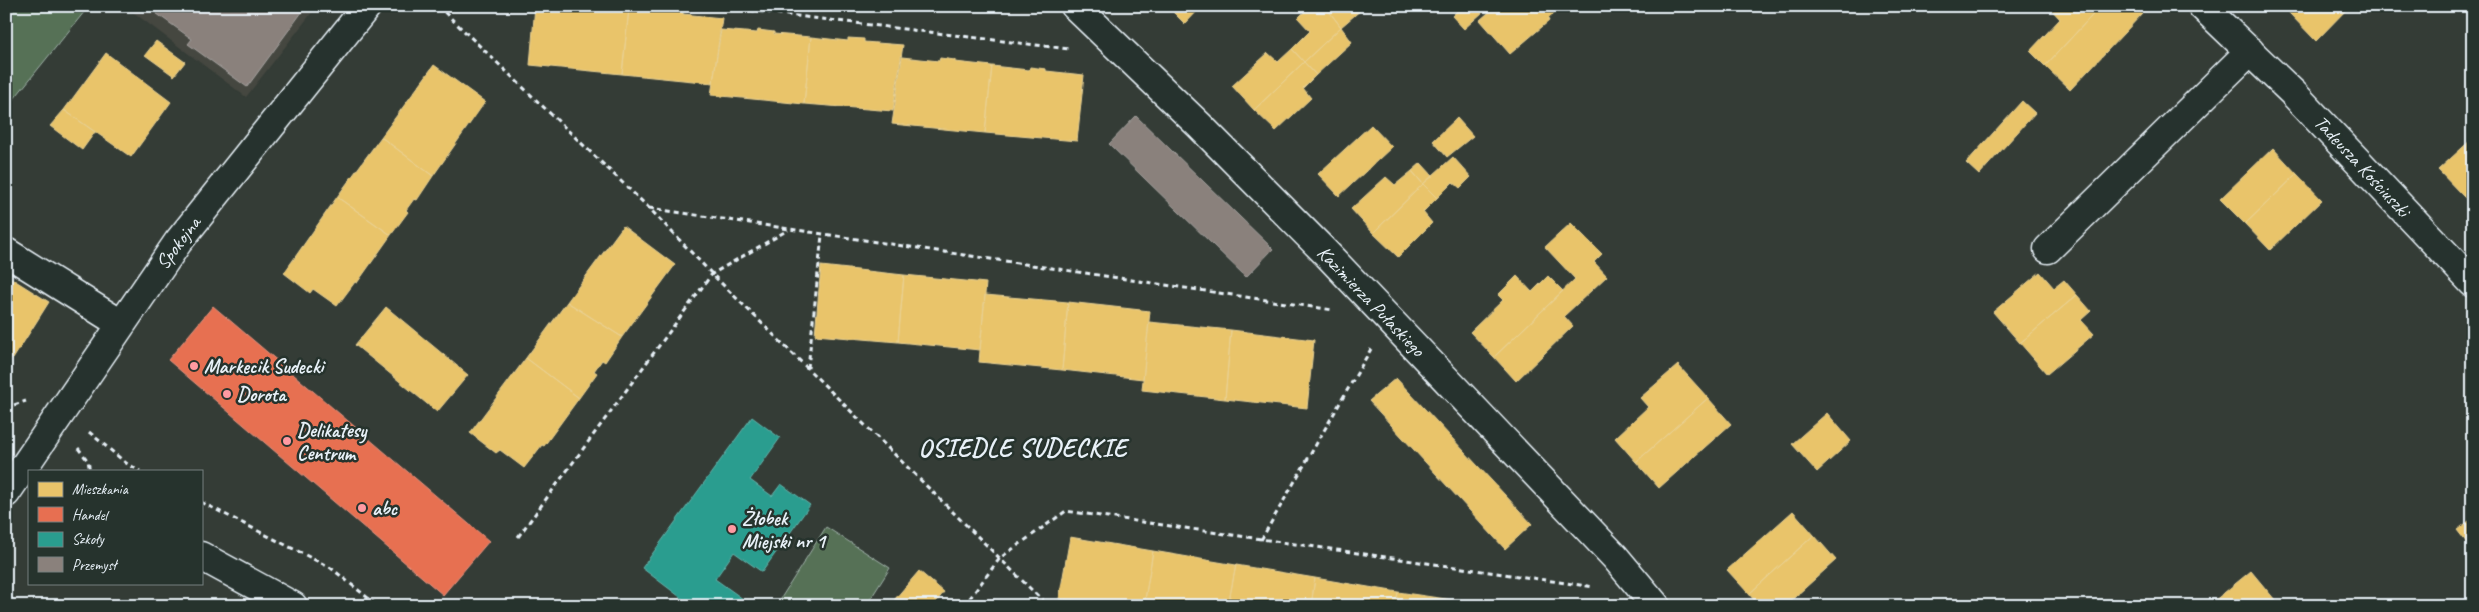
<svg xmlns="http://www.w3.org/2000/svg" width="2479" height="612" font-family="Caveat,sans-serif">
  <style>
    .built { fill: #454740 }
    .green { fill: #567157; stroke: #9fb1a8 }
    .homes { fill: #e9c46a; stroke: #e9d295 }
    .shops { fill: #e76f51; stroke: #e79683 }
    .schools { fill: #2a9d8f; stroke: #63b6ae }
    .industry { fill: #8a817c; stroke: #a6a3a1 }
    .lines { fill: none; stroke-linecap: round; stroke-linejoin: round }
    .street-casing { stroke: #e8f1f8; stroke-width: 31 }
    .path { stroke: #e8f1f8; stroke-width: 3; stroke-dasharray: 5 4; stroke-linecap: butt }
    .street { stroke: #26332d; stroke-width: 28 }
    .poi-dot { fill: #ff9aa2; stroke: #26332d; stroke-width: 2 }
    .labels { text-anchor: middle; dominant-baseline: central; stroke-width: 5; stroke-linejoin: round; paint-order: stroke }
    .street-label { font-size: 20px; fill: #e8f1f8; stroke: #26332d }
    .poi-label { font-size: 20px; font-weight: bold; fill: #e8f1f8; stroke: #26332d; text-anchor: start }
    .district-label { font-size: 25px; font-weight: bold; letter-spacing: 1px; fill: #e8f1f8; stroke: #26332d }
  </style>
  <rect width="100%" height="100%" fill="#343c36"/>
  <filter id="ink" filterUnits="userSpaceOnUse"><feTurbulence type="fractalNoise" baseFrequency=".02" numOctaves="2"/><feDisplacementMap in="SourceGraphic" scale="10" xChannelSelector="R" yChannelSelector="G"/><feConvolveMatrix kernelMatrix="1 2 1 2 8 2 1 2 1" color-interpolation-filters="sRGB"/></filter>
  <g filter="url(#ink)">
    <path class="built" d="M 125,6 L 317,6 L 246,97 Z"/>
    <path class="green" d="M 6,6 L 89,6 L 9,105 L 6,103 Z
      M 826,527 L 890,568 L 866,606 L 776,606 Z"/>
    <path class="homes" d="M 535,6 L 629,9 L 622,74 L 530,65 Z
      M 1167,6 L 1202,6 L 1185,24 Z
      M 1310,6 L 1325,6 L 1341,27 L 1304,62 L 1292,49 L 1310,31 L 1298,18 Z
      M 1325,6 L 1360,6 L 1362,9 L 1341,27 Z
      M 1462,6 L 1478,6 L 1483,12 L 1464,29 L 1452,16 Z
      M 1496,6 L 1562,6 L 1548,19 L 1549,21 L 1510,54 L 1480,20 Z
      M 2048,6 L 2101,6 L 2045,66 L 2030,51 L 2060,19 Z
      M 2101,6 L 2134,6 L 2142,14 L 2070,90 L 2045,66 Z
      M 2282,6 L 2298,6 L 2290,14 Z
      M 2298,6 L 2350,6 L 2316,41 L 2290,14 Z
      M 629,9 L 666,12 L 666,9 L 683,11 L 683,14 L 722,18 L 713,83 L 622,74 Z
      M 1341,27 L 1352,42 L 1316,75 L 1304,62 Z
      M 721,30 L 757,33 L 758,30 L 774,32 L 774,34 L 811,37 L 804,104 L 711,95 Z
      M 811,37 L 848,41 L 848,38 L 864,39 L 864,42 L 903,45 L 893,111 L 804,104 Z
      M 156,41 L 185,62 L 174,76 L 145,55 Z
      M 1292,49 L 1304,62 L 1254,110 L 1232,86 L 1268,53 L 1278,62 Z
      M 106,53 L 171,102 L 131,157 L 64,110 Z
      M 902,57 L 939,61 L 940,58 L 955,60 L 955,62 L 992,66 L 985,133 L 892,124 Z
      M 1304,62 L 1316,75 L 1303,88 L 1311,98 L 1276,131 L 1254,110 Z
      M 434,65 L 485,102 L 433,176 L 381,137 Z
      M 992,66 L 1029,70 L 1030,67 L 1046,69 L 1046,71 L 1084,75 L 1077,141 L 985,133 Z
      M 2022,101 L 2035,113 L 1979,175 L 1966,163 Z
      M 64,110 L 95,132 L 82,150 L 50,126 Z
      M 1457,118 L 1473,136 L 1447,157 L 1433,141 Z
      M 1371,125 L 1392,147 L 1339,196 L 1318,174 Z
      M 381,137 L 433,176 L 417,200 L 414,199 L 406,210 L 408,212 L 391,235 L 337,197 Z
      M 2473,138 L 2473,187 L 2463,196 L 2438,170 Z
      M 2273,148 L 2297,174 L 2245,224 L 2220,199 Z
      M 1453,157 L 1471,177 L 1460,188 L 1453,182 L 1437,198 L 1423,184 Z
      M 1421,163 L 1433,176 L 1423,184 L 1412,171 Z
      M 1412,171 L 1423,184 L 1373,233 L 1351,209 L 1386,177 L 1395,185 Z
      M 2297,174 L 2322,200 L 2270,250 L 2245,224 Z
      M 1423,184 L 1437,198 L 1423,212 L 1432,223 L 1398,257 L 1373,233 Z
      M 2473,187 L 2473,206 L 2463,196 Z
      M 337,197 L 391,235 L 357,283 L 355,282 L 337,306 L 313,289 L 310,293 L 284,273 Z
      M 1571,223 L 1602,254 L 1594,262 L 1607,276 L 1564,316 L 1573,326 L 1516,381 L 1494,357 L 1575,279 L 1545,247 Z
      M 623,226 L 675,265 L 622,337 L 567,302 Z
      M 821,266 L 904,275 L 898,342 L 815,335 Z
      M 2040,272 L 2054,288 L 2064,280 L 2077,295 L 2020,343 L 1993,312 Z
      M 6,275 L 49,302 L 13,359 L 6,355 Z
      M 904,275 L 986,283 L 980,350 L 898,342 Z
      M 1517,276 L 1532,292 L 1548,276 L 1563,291 L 1494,357 L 1470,332 L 1503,300 L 1498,295 Z
      M 985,295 L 1068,302 L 1062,370 L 979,362 Z
      M 2077,295 L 2091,311 L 2081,320 L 2094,334 L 2047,374 L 2020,343 Z
      M 567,302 L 622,337 L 605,362 L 602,360 L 594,371 L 597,373 L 579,398 L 526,358 Z
      M 1068,302 L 1150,311 L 1143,379 L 1062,370 Z
      M 386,307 L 468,375 L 437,412 L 355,345 Z
      M 1149,322 L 1231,330 L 1225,399 L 1142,390 Z
      M 1231,330 L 1314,340 L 1307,408 L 1225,399 Z
      M 526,358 L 579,398 L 544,446 L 542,445 L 524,468 L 500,450 L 496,453 L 470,433 Z
      M 1678,365 L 1708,398 L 1636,462 L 1615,438 L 1648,407 L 1640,398 Z
      M 1396,378 L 1532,524 L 1505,549 L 1369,401 Z
      M 1708,398 L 1731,424 L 1659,488 L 1636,462 Z
      M 1827,413 L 1851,441 L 1817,472 L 1792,444 Z
      M 1793,511 L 1814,535 L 1749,594 L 1727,570 Z
      M 2473,518 L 2473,547 L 2471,548 L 2457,530 Z
      M 1814,535 L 1836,560 L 1785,606 L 1759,606 L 1749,594 Z
      M 1070,537 L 1153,551 L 1144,606 L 1101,606 L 1059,599 Z
      M 1153,551 L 1236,565 L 1228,606 L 1144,606 Z
      M 1236,565 L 1315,578 L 1311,606 L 1228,606 Z
      M 919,571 L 944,592 L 933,606 L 889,606 Z
      M 2251,571 L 2280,606 L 2208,606 Z
      M 1315,578 L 1398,592 L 1396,606 L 1311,606 Z
      M 1398,592 L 1480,604 L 1480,606 L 1396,606 Z"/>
    <path class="shops" d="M 213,306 L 489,541 L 443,595 L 168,360 Z"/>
    <path class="schools" d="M 752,417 L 780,438 L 750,480 L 772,496 L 781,484 L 810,505 L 762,572 L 734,552 L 715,579 L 743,599 L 738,606 L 692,606 L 642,568 Z"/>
    <path class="industry" d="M 146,6 L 302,6 L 305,8 L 247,87 L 188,44 L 192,39 Z
      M 1136,116 L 1273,249 L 1246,277 L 1109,144 Z"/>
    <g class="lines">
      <g class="street-casing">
        <path id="street" d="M 1075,6 L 1199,125 L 1326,253 L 1615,557 L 1656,606
          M 2202,6 L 2293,93 L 2473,283
          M 2048,249 L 2250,51
          M 6,252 L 121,324
          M 6,493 L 178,242 L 367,6
          M 201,556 L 293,606"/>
      </g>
      <path class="path" d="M 438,6 L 649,208 L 712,274 L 1048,606
        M 714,6 L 1069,49
        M 649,208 L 1333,310
        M 808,368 L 822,235
        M 6,401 L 14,405 L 26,401
        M 89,432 L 126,463 L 140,471
        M 78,448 L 88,461 L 90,471
        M 201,502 L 331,568 L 378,606
        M 518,537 L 712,274 L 788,230
        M 1261,540 L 1371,349
        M 964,606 L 1000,558 L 1066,511 L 1594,587"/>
      <use href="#street" class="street"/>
    </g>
  </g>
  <g class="poi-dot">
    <circle cx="194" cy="366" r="5"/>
    <circle cx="227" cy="394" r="5"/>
    <circle cx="287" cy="441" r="5"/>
    <circle cx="362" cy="508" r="5"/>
    <circle cx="732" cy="529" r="5"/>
  </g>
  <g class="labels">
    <g class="street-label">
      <text transform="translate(2362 166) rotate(47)">Tadeusza Kościuszki</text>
      <text transform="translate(178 243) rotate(-53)">Spokojna</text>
      <text transform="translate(1371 301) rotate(46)">Kazimierza Pułaskiego</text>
    </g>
    <g class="poi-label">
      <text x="204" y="366">Markecik Sudecki</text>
      <text x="237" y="394">Dorota</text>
      <text x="297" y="430">Delikatesy<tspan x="297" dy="23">Centrum</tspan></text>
      <text x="372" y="508">abc</text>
      <text x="742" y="518">Żłobek<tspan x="742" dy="23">Miejski nr 1</tspan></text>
    </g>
    <g class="district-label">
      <text x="1023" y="448">OSIEDLE SUDECKIE</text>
    </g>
  </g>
  <rect width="2479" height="612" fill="none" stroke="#26332d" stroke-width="25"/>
  <rect x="12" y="12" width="2454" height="587" fill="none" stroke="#e8f1f8" stroke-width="2" filter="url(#ink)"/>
  <rect x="28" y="470" width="175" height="115" fill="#26332d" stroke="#747f7e"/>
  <rect x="38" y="482" width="25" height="15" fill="#e9c46a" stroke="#747f7e"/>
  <text x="72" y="494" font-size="15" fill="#e8f1f8">Mieszkania</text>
  <rect x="38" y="507" width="25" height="15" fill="#e76f51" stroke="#747f7e"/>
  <text x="72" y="520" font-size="15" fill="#e8f1f8">Handel</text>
  <rect x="38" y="532" width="25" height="15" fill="#2a9d8f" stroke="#747f7e"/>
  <text x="72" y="544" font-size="15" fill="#e8f1f8">Szkoły</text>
  <rect x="38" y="557" width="25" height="15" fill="#8a817c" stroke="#747f7e"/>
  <text x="72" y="570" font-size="15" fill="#e8f1f8">Przemysł</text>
</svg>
